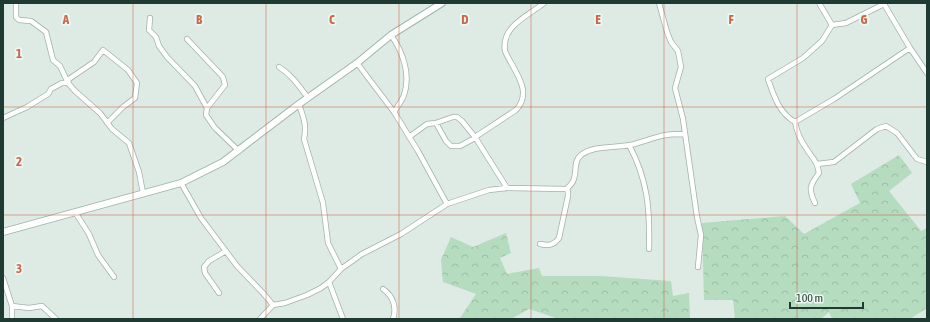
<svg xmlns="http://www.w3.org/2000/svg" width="930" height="322" font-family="'Asap Condensed',sans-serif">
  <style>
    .forest { fill: url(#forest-crowns) }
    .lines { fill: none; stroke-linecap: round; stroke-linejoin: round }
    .street-casing { stroke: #a1b2ab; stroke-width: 6 }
    .secondary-casing { stroke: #9db6ac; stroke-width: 8 }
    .street { stroke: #fff; stroke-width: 4.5 }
    .secondary { stroke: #fff; stroke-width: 6 }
    .grid { fill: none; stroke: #cb684a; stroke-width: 1; stroke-opacity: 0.55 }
    .grid-label { font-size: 13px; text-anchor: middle; font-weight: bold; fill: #cb684a; stroke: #eef7f2; stroke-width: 3.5; stroke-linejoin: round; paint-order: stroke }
  </style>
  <defs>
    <pattern id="forest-crowns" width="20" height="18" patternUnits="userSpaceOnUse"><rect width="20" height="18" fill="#b5dcbf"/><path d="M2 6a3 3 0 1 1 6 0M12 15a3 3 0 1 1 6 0" fill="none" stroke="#9bbea5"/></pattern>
  </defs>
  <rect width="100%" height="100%" fill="#deeae4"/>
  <path class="forest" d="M 899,155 L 912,173 L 889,191 L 921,231 L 927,228 L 927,285 L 926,287 L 927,289 L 927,308 L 910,319 L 832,319 L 829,312 L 821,319 L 735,319 L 733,300 L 704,300 L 702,223 L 785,216 L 804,234 L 860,203 L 851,184 Z
    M 506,233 L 511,253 L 500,258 L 507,274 L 539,268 L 542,276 L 600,276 L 671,281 L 673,296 L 689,293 L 690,319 L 556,319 L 556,318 L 529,309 L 511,319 L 461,319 L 460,318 L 476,294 L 443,282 L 441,260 L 451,237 L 473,247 Z"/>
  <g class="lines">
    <g class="street-casing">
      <path id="street" d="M 659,3 L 667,32 L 671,42 L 678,51 L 681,67 L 675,88 L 683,119 L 697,217 L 701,235 L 698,267
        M 819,3 L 832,25 L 846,23 L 884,4 L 910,48 L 927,73
        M 150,18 L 149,30 L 156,37 L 159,46 L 167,57 L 195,86 L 207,108
        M 391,35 C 403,52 411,75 404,95 C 402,101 397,107 394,112
        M 187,39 L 223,77 L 225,85 L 207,108 L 206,115 L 215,128 L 239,151
        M 357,63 L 394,112 L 418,151 L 447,204
        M 279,67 C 292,75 299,86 308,98
        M 299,104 C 303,117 307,124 304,139 L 323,203 L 328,243 L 341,269
        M 3,118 L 27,107 L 48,94 L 51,89 L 62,83 L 68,83 L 60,66 L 53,60 L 46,32 L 31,21 L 19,20 L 16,17 L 16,3
        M 795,122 C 779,113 774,96 768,79 L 803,58 L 822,41 L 832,25
        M 107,123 L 123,107 L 135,98 L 137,83 L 128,70 L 103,50 L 94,62 L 69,79 L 68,83 L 75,91 L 100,113 L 112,129 L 129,143 L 139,172 L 143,193
        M 436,123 L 446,141 L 451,146 L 460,146 L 475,138
        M 409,137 L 427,124 L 436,123 L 453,117 L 457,117 L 462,121 L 475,137 L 507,188
        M 475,137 L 516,110 C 534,91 513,70 505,51 C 501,26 528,16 544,3
        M 629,145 C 648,180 650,210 649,249
        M 817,164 L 834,162 L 877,129 L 886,126 L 897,133 L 917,159 L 927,162
        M 181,183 L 201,218 L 237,266 L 263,293 L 273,305
        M 815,203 C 808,189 810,185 819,173 C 817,160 812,158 806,148 C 800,140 797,132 795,122 L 834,99 L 910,48
        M 75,212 L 89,234 L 98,255 L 114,277
        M 540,244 C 549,246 554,245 559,238 L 568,196 L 568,191 L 566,189
        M 3,278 L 12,306 L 12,319
        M 329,282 L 343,319
        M 383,289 C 393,296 397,307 393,319
        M 219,293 L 205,273 L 204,267 L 209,261 L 226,251
        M 12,306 L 29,308 L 42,306 L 56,319
        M 260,319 L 273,305 L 285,303 L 307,295 L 321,288 L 329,282 L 341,269 L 362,254 L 401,234 L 447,204 L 489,190 L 507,188 L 566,189 C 581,179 571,164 580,156 C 592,145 615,148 630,145 C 643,142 654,137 666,135 C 672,134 679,134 685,134"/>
    </g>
    <g class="secondary-casing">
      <path id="secondary" d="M 3,232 L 181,183 L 223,162 L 299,104 L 357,63 L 391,35 L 442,3"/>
    </g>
    <use href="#street" class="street"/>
    <use href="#secondary" class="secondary"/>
  </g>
  <path class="grid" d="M 133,3 L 133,319M 266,3 L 266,319M 399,3 L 399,319M 531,3 L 531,319M 664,3 L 664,319M 797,3 L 797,319M 3,107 L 927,107M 3,215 L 927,215"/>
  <g class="grid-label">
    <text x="66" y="24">A</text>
    <text x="199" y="24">B</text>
    <text x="332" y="24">C</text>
    <text x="465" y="24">D</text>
    <text x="598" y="24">E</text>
    <text x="731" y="24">F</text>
    <text x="864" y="24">G</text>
    <text x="19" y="58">1</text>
    <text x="19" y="166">2</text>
    <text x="19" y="273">3</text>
  </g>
  <rect width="930" height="322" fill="none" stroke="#1f3a32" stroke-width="8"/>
  <path d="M790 302v6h73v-6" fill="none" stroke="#1f3a32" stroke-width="2"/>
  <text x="796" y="302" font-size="12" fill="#1f3a32" stroke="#eef7f2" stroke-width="3" paint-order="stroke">100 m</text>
</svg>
